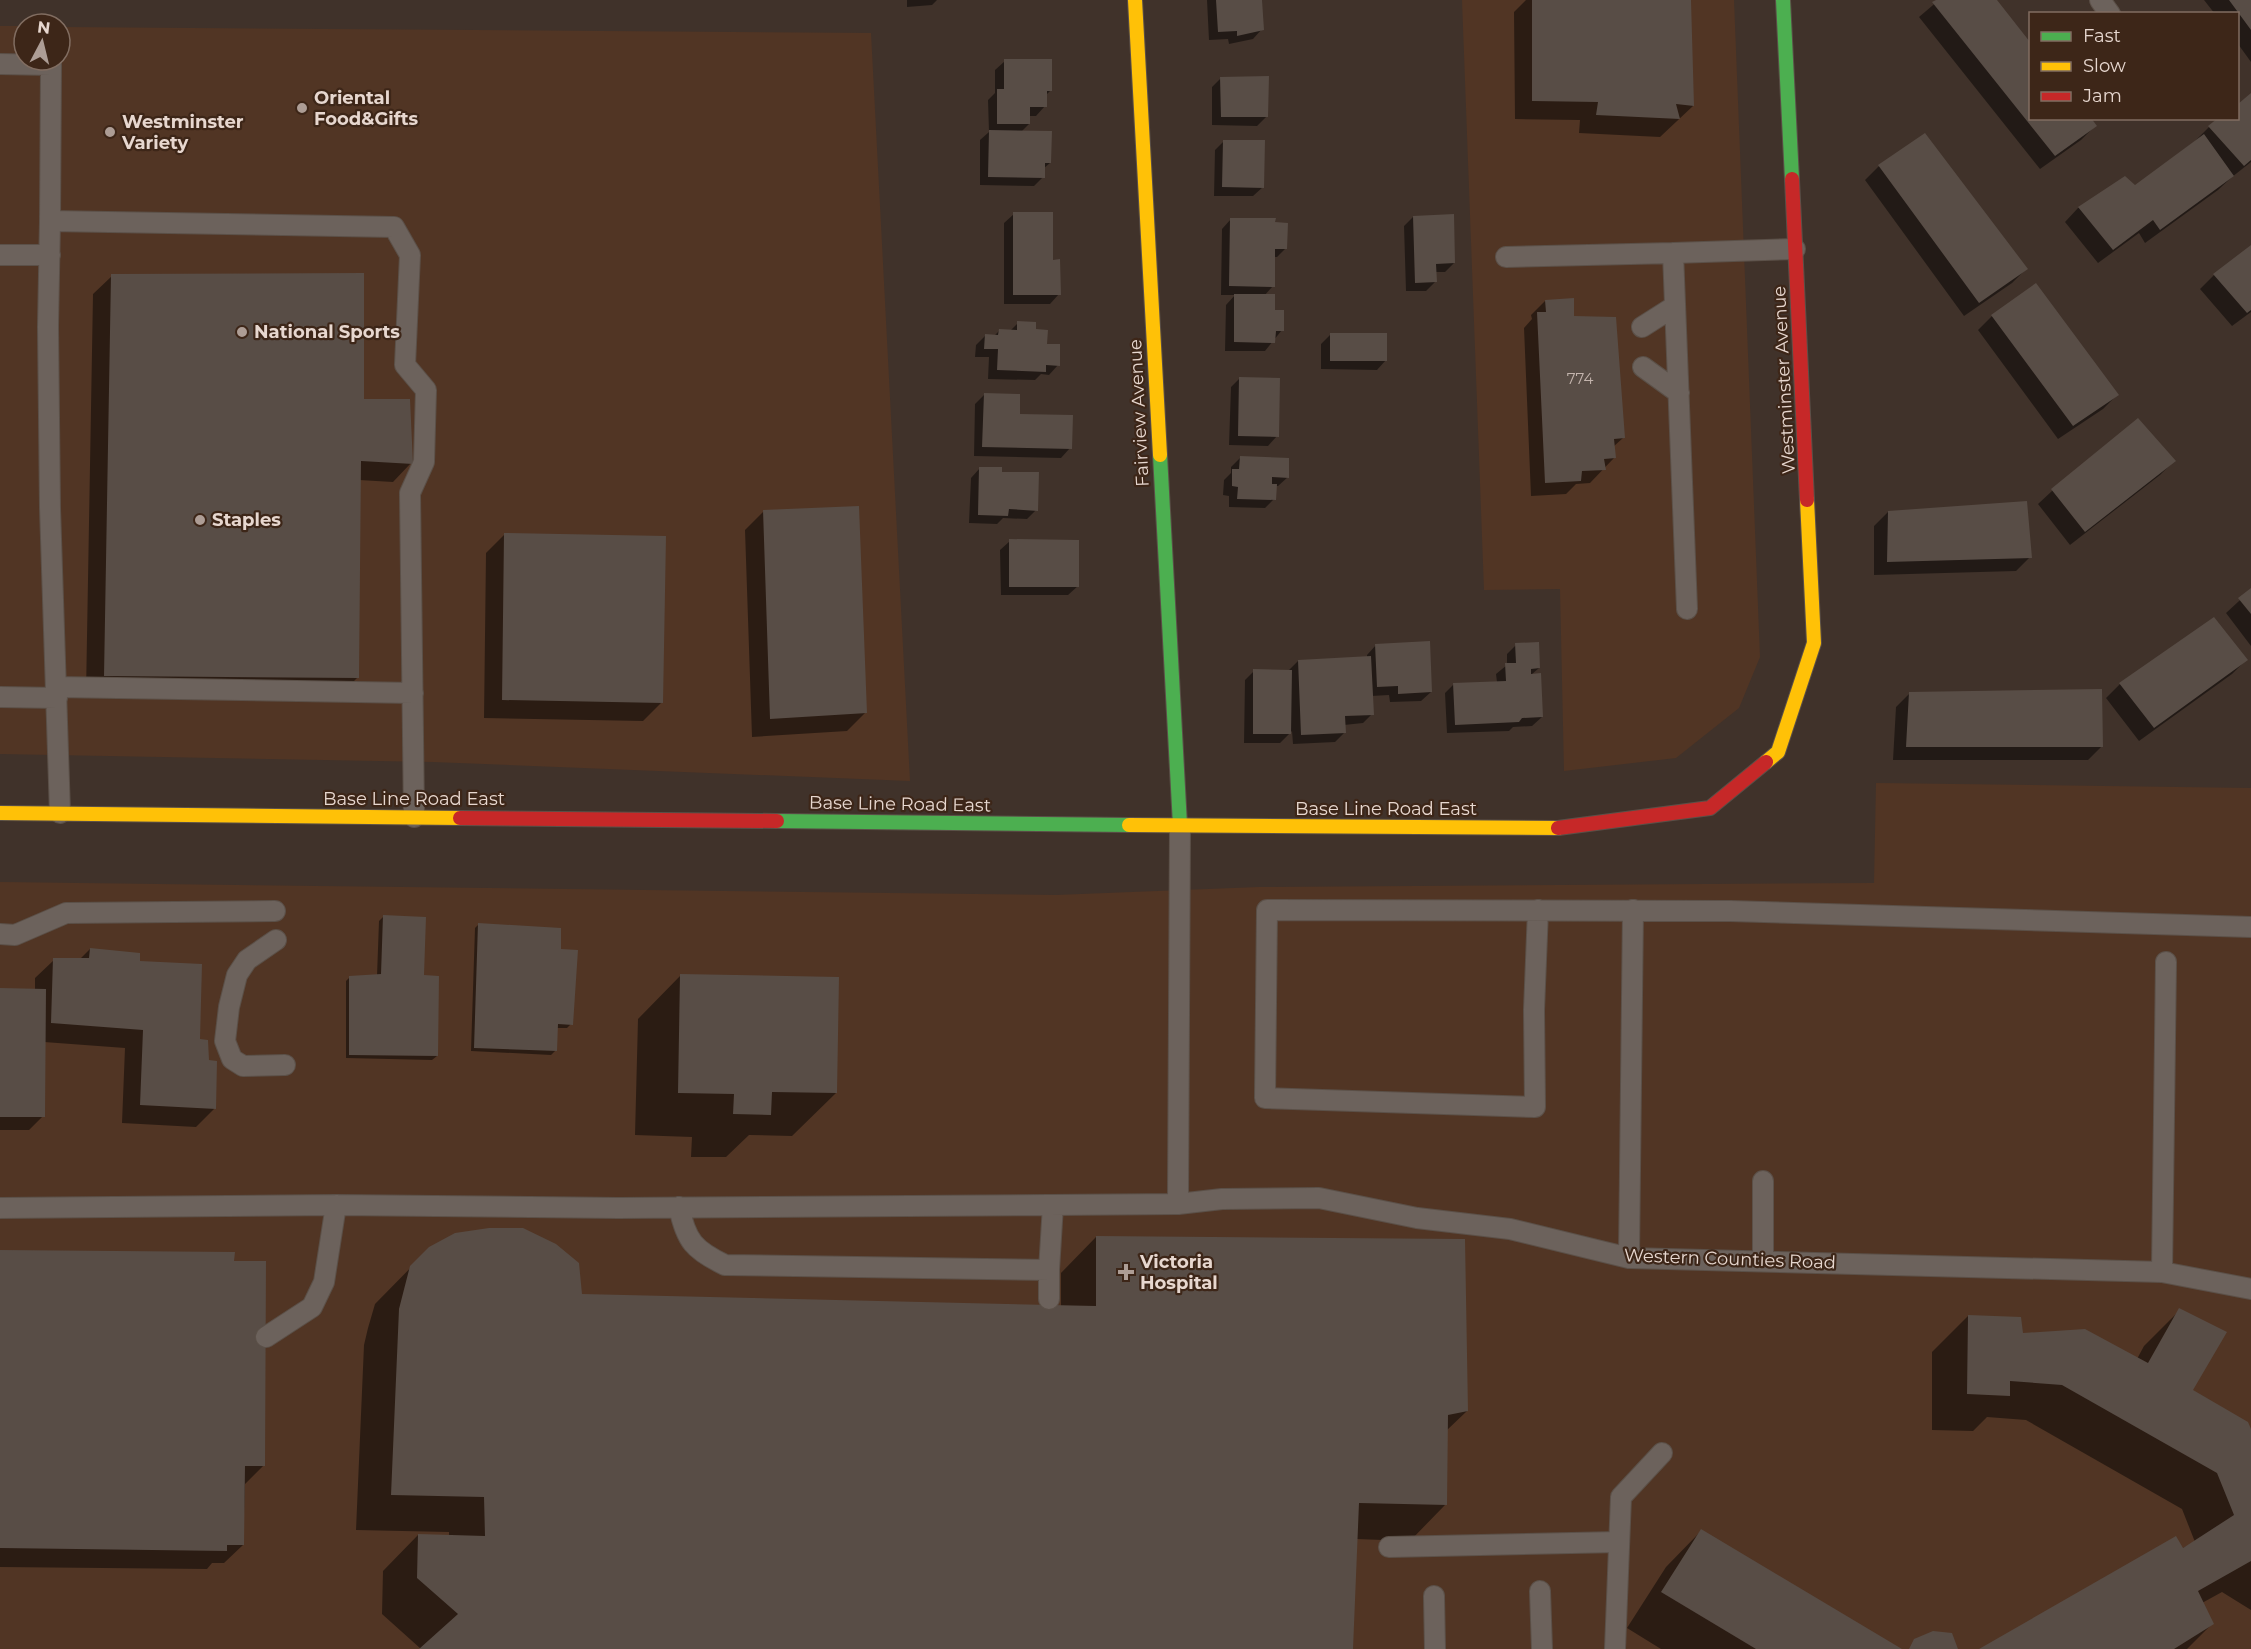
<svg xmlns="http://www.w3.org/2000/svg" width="2251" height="1649" font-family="Montserrat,sans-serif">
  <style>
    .built { fill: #513524 }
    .shadow { fill: #0007 }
    .building { fill: #584d46 }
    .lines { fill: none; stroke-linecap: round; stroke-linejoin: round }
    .lane-casing { stroke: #5b5048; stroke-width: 22 }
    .fast-casing { stroke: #5b5048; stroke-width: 16 }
    .slow-casing { stroke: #5b5048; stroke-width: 16 }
    .jam-casing { stroke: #5b5048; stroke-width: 16 }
    .lane { stroke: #6c625c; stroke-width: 20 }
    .fast { stroke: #4caf50; stroke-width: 14 }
    .slow { stroke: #ffc107; stroke-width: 14 }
    .jam { stroke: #c62828; stroke-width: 14 }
    .poi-dot { fill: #ad9d95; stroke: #3d2618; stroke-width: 2 }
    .labels { text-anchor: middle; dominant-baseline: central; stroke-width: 4.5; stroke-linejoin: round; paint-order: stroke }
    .number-label { font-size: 15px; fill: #c3b4ad }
    .poi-label { font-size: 18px; font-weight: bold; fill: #e7d7cf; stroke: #3d2618; text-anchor: start }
    .street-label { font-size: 18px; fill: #e7d7cf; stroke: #3d2618 }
  </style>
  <rect width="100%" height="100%" fill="#40322a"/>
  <path class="built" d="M 1462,0 L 1734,0 L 1760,657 L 1739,708 L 1676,758 L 1564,771 L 1560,589 L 1484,590 Z
    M 0,26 L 24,26 L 24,60 L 60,60 L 60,27 L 871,33 L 910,781 L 433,762 L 0,754 Z
    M 1876,783 L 2251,788 L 2251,1649 L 0,1649 L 0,882 L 1056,895 L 1259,887 L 1874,883 Z"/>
  <path class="shadow" d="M 907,0 L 937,0 L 932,5 L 907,7 Z
    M 1207,0 L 1260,0 L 1262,29 L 1253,39 L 1229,44 L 1228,39 L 1209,40 Z
    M 1526,0 L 1689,0 L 1693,106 L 1660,137 L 1579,133 L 1580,120 L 1515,119 L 1514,12 Z
    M 1939,0 L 1995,0 L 2030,44 L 2030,118 L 2095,126 L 2081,140 L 2040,169 L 1919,17 Z
    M 2204,0 L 2251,0 L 2251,62 L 2238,44 L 2238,14 L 2215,14 Z
    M 1005,61 L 1051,90 L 1045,96 L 1045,106 L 1036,116 L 1028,116 L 1029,124 L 1021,132 L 1050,163 L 1043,169 L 1043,177 L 1034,186 L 980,185 L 980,140 L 989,132 L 988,100 L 995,93 L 995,70 Z
    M 1221,78 L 1267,116 L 1257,126 L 1212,125 L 1212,87 Z
    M 2251,95 L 2251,162 L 2232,177 L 2218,190 L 2145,243 L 2139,233 L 2098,263 L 2065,222 L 2078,208 L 2125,178 L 2135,187 L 2195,141 L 2209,127 L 2238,118 L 2238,105 Z
    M 1924,135 L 2026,269 L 2012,283 L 1964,316 L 1865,180 L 1878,167 Z
    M 1224,141 L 1263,187 L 1253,196 L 1214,196 L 1215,150 Z
    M 1014,214 L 1051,261 L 1059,294 L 1050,304 L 1004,304 L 1004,223 Z
    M 1413,217 L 1454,263 L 1445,272 L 1435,272 L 1435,282 L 1426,291 L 1406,291 L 1404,226 Z
    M 1231,219 L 1286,248 L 1277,257 L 1274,257 L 1273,286 L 1264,296 L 1282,330 L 1265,351 L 1225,351 L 1226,305 L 1235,295 L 1221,295 L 1222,229 Z
    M 2251,246 L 2251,312 L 2232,326 L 2200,289 L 2214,275 Z
    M 112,276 L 363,401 L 411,463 L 393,482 L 359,480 L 358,677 L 339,696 L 86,694 L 93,294 Z
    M 1545,301 L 1573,318 L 1623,438 L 1613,447 L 1614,458 L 1590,483 L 1576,484 L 1566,494 L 1531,496 L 1524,328 L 1532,319 L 1531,315 Z
    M 1992,316 L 2117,395 L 2103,409 L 2058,439 L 1978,330 Z
    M 1018,323 L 1045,345 L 1058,365 L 1049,375 L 1041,374 L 1035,380 L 988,379 L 989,357 L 975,357 L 976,345 L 985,336 L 994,336 L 999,331 L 1010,331 Z
    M 1330,335 L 1386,360 L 1377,370 L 1321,369 L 1321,344 Z
    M 1240,378 L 1277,436 L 1268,446 L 1229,445 L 1231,387 Z
    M 984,395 L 1018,415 L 1070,448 L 1061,458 L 974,456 L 975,404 Z
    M 2138,420 L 2174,461 L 2160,475 L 2070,545 L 2038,504 L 2052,491 Z
    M 1240,458 L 1288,477 L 1278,486 L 1275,486 L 1274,499 L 1265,508 L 1229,507 L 1229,496 L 1223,495 L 1224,480 L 1231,473 L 1231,467 Z
    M 980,468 L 1036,510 L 1027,519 L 1003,518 L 997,524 L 969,523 L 971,478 Z
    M 764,511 L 865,713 L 847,731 L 752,737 L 745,530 Z
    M 1888,512 L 2030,557 L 2016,571 L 1874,575 L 1874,526 Z
    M 505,534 L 662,702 L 643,721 L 484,718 L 486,553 Z
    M 1010,541 L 1078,586 L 1068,595 L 1001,595 L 1000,550 Z
    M 2251,590 L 2251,646 L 2226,613 Z
    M 2213,619 L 2246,660 L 2232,674 L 2139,741 L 2106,698 L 2120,684 Z
    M 1376,645 L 1431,692 L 1421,701 L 1390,702 L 1389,695 L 1371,696 L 1372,714 L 1363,723 L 1344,725 L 1344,733 L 1335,742 L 1293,744 L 1292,731 L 1280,743 L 1244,743 L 1245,680 L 1254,671 L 1288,671 L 1298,661 L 1367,658 L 1367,655 Z
    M 1516,645 L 1539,668 L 1531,675 L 1542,717 L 1532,726 L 1513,727 L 1509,731 L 1447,733 L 1445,693 L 1454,684 L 1497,682 L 1496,674 L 1507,665 L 1507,654 Z
    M 1910,693 L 2102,746 L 2088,760 L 1893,760 L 1896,707 Z
    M 384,916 L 422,976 L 437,1056 L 432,1060 L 346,1058 L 346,981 L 350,977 L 377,976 L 379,921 Z
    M 479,924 L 559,950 L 571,1024 L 567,1028 L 556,1028 L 556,1050 L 551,1055 L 471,1051 L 475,928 Z
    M 90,949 L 138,962 L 198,1041 L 207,1062 L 214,1109 L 196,1127 L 122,1123 L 125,1048 L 44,1042 L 43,1116 L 29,1130 L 0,1130 L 0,990 L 35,990 L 35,978 L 54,960 L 80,959 Z
    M 681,975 L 836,1093 L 792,1136 L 749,1135 L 726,1157 L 691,1157 L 692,1137 L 635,1135 L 638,1019 Z
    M 1096,1237 L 1467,1411 L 1446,1431 L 1445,1505 L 1410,1541 L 1356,1539 L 1352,1649 L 421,1649 L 382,1614 L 383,1571 L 418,1535 L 449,1536 L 449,1532 L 356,1530 L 364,1345 L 368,1328 L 375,1304 L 430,1248 L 581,1296 L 1061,1307 L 1061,1273 Z
    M 0,1251 L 233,1263 L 263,1466 L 245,1484 L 243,1545 L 224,1563 L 212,1563 L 207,1569 L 0,1567 Z
    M 2180,1310 L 2191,1391 L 2251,1433 L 2251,1610 L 2222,1592 L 2202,1603 L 2212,1624 L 2187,1649 L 1982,1649 L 2195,1542 L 2182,1509 L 2026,1420 L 1987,1417 L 1973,1431 L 1932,1430 L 1932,1352 L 1968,1316 L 2022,1335 L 2137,1359 L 2144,1346 Z
    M 1701,1531 L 1899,1649 L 1661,1649 L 1627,1628 L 1666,1567 Z"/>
  <path class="building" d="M 1216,0 L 1262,0 L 1264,30 L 1237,36 L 1237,31 L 1218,32 Z
    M 1532,0 L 1691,0 L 1694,106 L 1676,104 L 1680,119 L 1596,115 L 1598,102 L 1532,101 Z
    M 1936,0 L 1997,0 L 2030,42 L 2030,118 L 2091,118 L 2097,126 L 2055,156 L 1932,2 Z
    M 2229,0 L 2251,0 L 2251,30 Z
    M 1004,59 L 1052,59 L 1052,91 L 1047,91 L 1047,107 L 1030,107 L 1030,124 L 997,124 L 997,89 L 1004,89 Z
    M 1269,76 L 1268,117 L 1221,117 L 1220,77 Z
    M 2251,93 L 2251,160 L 2244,166 L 2208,126 L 2218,118 L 2238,118 L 2238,104 Z
    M 989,130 L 1052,131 L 1051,163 L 1045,163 L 1045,178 L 988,177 Z
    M 1925,133 L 2028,269 L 1979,303 L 1878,165 Z
    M 2204,134 L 2234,176 L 2160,230 L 2153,220 L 2113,250 L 2078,207 L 2125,176 L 2135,185 Z
    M 1223,140 L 1265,140 L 1264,188 L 1222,187 Z
    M 1013,212 L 1053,212 L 1053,260 L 1060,259 L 1061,295 L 1013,295 Z
    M 1454,214 L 1455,263 L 1436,264 L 1437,282 L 1415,283 L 1413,216 Z
    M 1230,218 L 1276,218 L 1275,222 L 1288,223 L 1287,249 L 1275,249 L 1275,287 L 1229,286 Z
    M 2251,245 L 2251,310 L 2247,313 L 2213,274 Z
    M 364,273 L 364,399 L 410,399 L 413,464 L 361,461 L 359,678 L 104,676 L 111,274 Z
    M 2036,283 L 2119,395 L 2073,426 L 1991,315 Z
    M 1234,294 L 1275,294 L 1275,310 L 1284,310 L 1284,331 L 1276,331 L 1275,343 L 1234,342 Z
    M 1574,298 L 1574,316 L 1616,317 L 1625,438 L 1614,439 L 1616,458 L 1604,459 L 1606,470 L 1582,471 L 1581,481 L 1545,483 L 1537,312 L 1546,312 L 1545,300 Z
    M 1017,321 L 1036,322 L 1036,329 L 1048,330 L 1047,344 L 1060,344 L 1060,366 L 1046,365 L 1046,372 L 997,370 L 998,349 L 984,349 L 985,334 L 998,335 L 999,329 L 1017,330 Z
    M 1330,333 L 1387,333 L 1387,361 L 1330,361 Z
    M 1239,377 L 1280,378 L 1279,437 L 1238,436 Z
    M 984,393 L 1020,394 L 1020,414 L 1073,415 L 1072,449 L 982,447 Z
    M 2138,418 L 2176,461 L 2085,532 L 2051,489 Z
    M 1240,456 L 1289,458 L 1289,478 L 1272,477 L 1272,484 L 1277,484 L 1276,500 L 1237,499 L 1238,487 L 1232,486 L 1232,469 L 1239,469 Z
    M 979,467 L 1002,467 L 1002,472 L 1039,472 L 1038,511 L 1009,509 L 1008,516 L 978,515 Z
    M 2027,501 L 2032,558 L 1887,562 L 1888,511 Z
    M 859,506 L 867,713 L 770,719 L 763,510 Z
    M 504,533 L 666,536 L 663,703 L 502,700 Z
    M 1009,539 L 1079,540 L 1079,587 L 1009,587 Z
    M 2251,588 L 2251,614 L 2238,598 Z
    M 2214,617 L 2248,660 L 2154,728 L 2119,683 Z
    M 1430,641 L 1432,692 L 1398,694 L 1398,686 L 1377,687 L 1375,644 Z
    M 1539,642 L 1540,668 L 1531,669 L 1531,674 L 1541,673 L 1543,717 L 1522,718 L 1519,722 L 1455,725 L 1453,683 L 1506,681 L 1505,663 L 1516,663 L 1515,643 Z
    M 1371,656 L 1374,715 L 1345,716 L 1346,733 L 1301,735 L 1298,660 Z
    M 1253,669 L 1292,670 L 1291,734 L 1253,734 Z
    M 2102,689 L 2103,747 L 1906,747 L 1909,692 Z
    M 383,915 L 426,917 L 424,975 L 439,976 L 438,1056 L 349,1055 L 349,976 L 381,974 Z
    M 478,923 L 561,928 L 561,949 L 578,950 L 573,1025 L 558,1024 L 557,1051 L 474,1048 Z
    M 90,948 L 140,953 L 140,961 L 202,964 L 200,1039 L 208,1040 L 209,1060 L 217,1061 L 216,1109 L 140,1105 L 143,1030 L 51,1023 L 53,958 L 89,958 Z
    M 680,974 L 839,977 L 837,1093 L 772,1092 L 771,1115 L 733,1114 L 734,1094 L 678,1093 Z
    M 0,988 L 46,989 L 45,1117 L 0,1117 Z
    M 489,1228 L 523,1228 L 556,1244 L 579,1263 L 582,1294 L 1096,1306 L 1096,1236 L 1465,1239 L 1468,1411 L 1448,1415 L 1447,1505 L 1359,1503 L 1353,1649 L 419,1649 L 458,1614 L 417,1578 L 418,1534 L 485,1536 L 484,1497 L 391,1495 L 399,1309 L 410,1266 L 429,1247 L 455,1233 Z
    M 0,1250 L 235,1252 L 234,1261 L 266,1261 L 265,1466 L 245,1466 L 244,1545 L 227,1545 L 227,1551 L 0,1548 Z
    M 2179,1308 L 2227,1332 L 2193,1390 L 2248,1422 L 2251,1429 L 2251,1561 L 2198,1591 L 2214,1624 L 2174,1649 L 1979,1649 L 2176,1536 L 2183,1548 L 2234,1515 L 2217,1473 L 2062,1385 L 2010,1381 L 2010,1396 L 1967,1394 L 1968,1315 L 2021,1317 L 2023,1333 L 2085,1329 L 2148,1363 Z
    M 1701,1529 L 1902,1649 L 1756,1649 L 1661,1592 Z
    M 1933,1631 L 1952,1633 L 1958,1649 L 1909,1649 L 1914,1639 Z"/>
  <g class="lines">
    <g class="lane-casing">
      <path id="lane" d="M 2100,0 L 2110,14
        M 0,64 L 51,65 L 50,221 L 394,227 L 410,255 L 405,365 L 426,390 L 424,462 L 410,493 L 414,817
        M 50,221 L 48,327 L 50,508 L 60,813
        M 1673,253 L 1795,249
        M 0,255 L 50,255
        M 1506,257 L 1673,253 L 1687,609
        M 1642,327 L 1675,306
        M 1643,367 L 1679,393
        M 56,687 L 413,693
        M 0,697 L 57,698
        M 1538,910 L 1534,1010 L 1535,1107 L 1265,1098 L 1267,910 L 1730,911 L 2251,927
        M 0,934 L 15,935 L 66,913 L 275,911
        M 276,940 L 247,960 L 237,975 L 229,1007 L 225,1041 L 232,1059 L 243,1066 L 285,1065
        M 1178,1204 L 1180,825
        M 679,1207 C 686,1241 694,1250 725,1265 L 1049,1270 L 1053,1205
        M 0,1208 L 336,1205 L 618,1208 L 1178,1204 L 1222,1199 L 1319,1198 L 1417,1218 L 1510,1229 L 1629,1258 L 2162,1272 L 2251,1289
        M 1629,1258 L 1633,910
        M 1763,1261 L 1763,1181
        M 2162,1272 L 2166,962
        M 1049,1299 L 1049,1270
        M 266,1337 L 312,1307 L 324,1282 L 336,1205
        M 1389,1547 L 1619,1542
        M 1540,1591 L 1542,1649
        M 1434,1596 L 1435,1649
        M 1615,1649 L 1621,1497 L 1662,1453"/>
    </g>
    <g class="fast-casing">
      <path id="fast" d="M 1783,0 L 1792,179
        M 1160,455 L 1180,825
        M 777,821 L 1129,825"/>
    </g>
    <g class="slow-casing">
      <path id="slow" d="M 1135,0 L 1160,455
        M 1766,762 L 1778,752 L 1814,643 L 1807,500
        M 0,813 L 460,818
        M 1129,825 L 1558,828"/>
    </g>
    <g class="jam-casing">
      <path id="jam" d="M 1792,179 L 1807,500
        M 460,818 L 777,821
        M 1558,828 L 1710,808 L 1766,762"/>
    </g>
    <use href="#lane" class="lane"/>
    <use href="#fast" class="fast"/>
    <use href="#slow" class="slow"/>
    <use href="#jam" class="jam"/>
  </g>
  <g class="poi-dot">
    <circle cx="302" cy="108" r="6"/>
    <circle cx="110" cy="132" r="6"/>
    <circle cx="242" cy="332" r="6"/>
    <circle cx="200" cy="520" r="6"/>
    <path d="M1123 1263h6v6h6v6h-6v6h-6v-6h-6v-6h6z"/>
  </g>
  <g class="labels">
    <g class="number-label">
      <text x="1580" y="378">774</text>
    </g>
    <g class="poi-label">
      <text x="314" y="98">Oriental<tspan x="314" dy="21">Food&amp;Gifts</tspan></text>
      <text x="122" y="122">Westminster<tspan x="122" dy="21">Variety</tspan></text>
      <text x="254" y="332">National Sports</text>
      <text x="212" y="520">Staples</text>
      <text x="1140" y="1262">Victoria<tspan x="1140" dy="21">Hospital</tspan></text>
    </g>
    <g class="street-label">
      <text transform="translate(1784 380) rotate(-93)">Westminster Avenue</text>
      <text transform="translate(1139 413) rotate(-93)">Fairview Avenue</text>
      <text x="414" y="799">Base Line Road East</text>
      <text transform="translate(900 804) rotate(1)">Base Line Road East</text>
      <text x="1386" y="809">Base Line Road East</text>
      <text transform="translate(1730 1259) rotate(2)">Western Counties Road</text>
    </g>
  </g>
  <rect x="2029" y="12" width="210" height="108" fill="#3d2618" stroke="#816d61" stroke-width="1.5"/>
  <rect x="2041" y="32" width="30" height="9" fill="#4caf50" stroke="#816d61" stroke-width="1.5"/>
  <text x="2083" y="42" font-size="18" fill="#e7d7cf">Fast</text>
  <rect x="2041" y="62" width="30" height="9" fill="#ffc107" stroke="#816d61" stroke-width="1.5"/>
  <text x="2083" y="72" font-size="18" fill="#e7d7cf">Slow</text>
  <rect x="2041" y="92" width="30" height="9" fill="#c62828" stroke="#816d61" stroke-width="1.5"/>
  <text x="2083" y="102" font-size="18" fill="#e7d7cf">Jam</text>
  <g transform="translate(42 42) rotate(7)"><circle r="28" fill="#3d2618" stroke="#816d61" stroke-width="1.5"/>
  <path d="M0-4.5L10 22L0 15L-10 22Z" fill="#ad9d95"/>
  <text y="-9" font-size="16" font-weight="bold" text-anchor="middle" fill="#e7d7cf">N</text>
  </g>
</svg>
